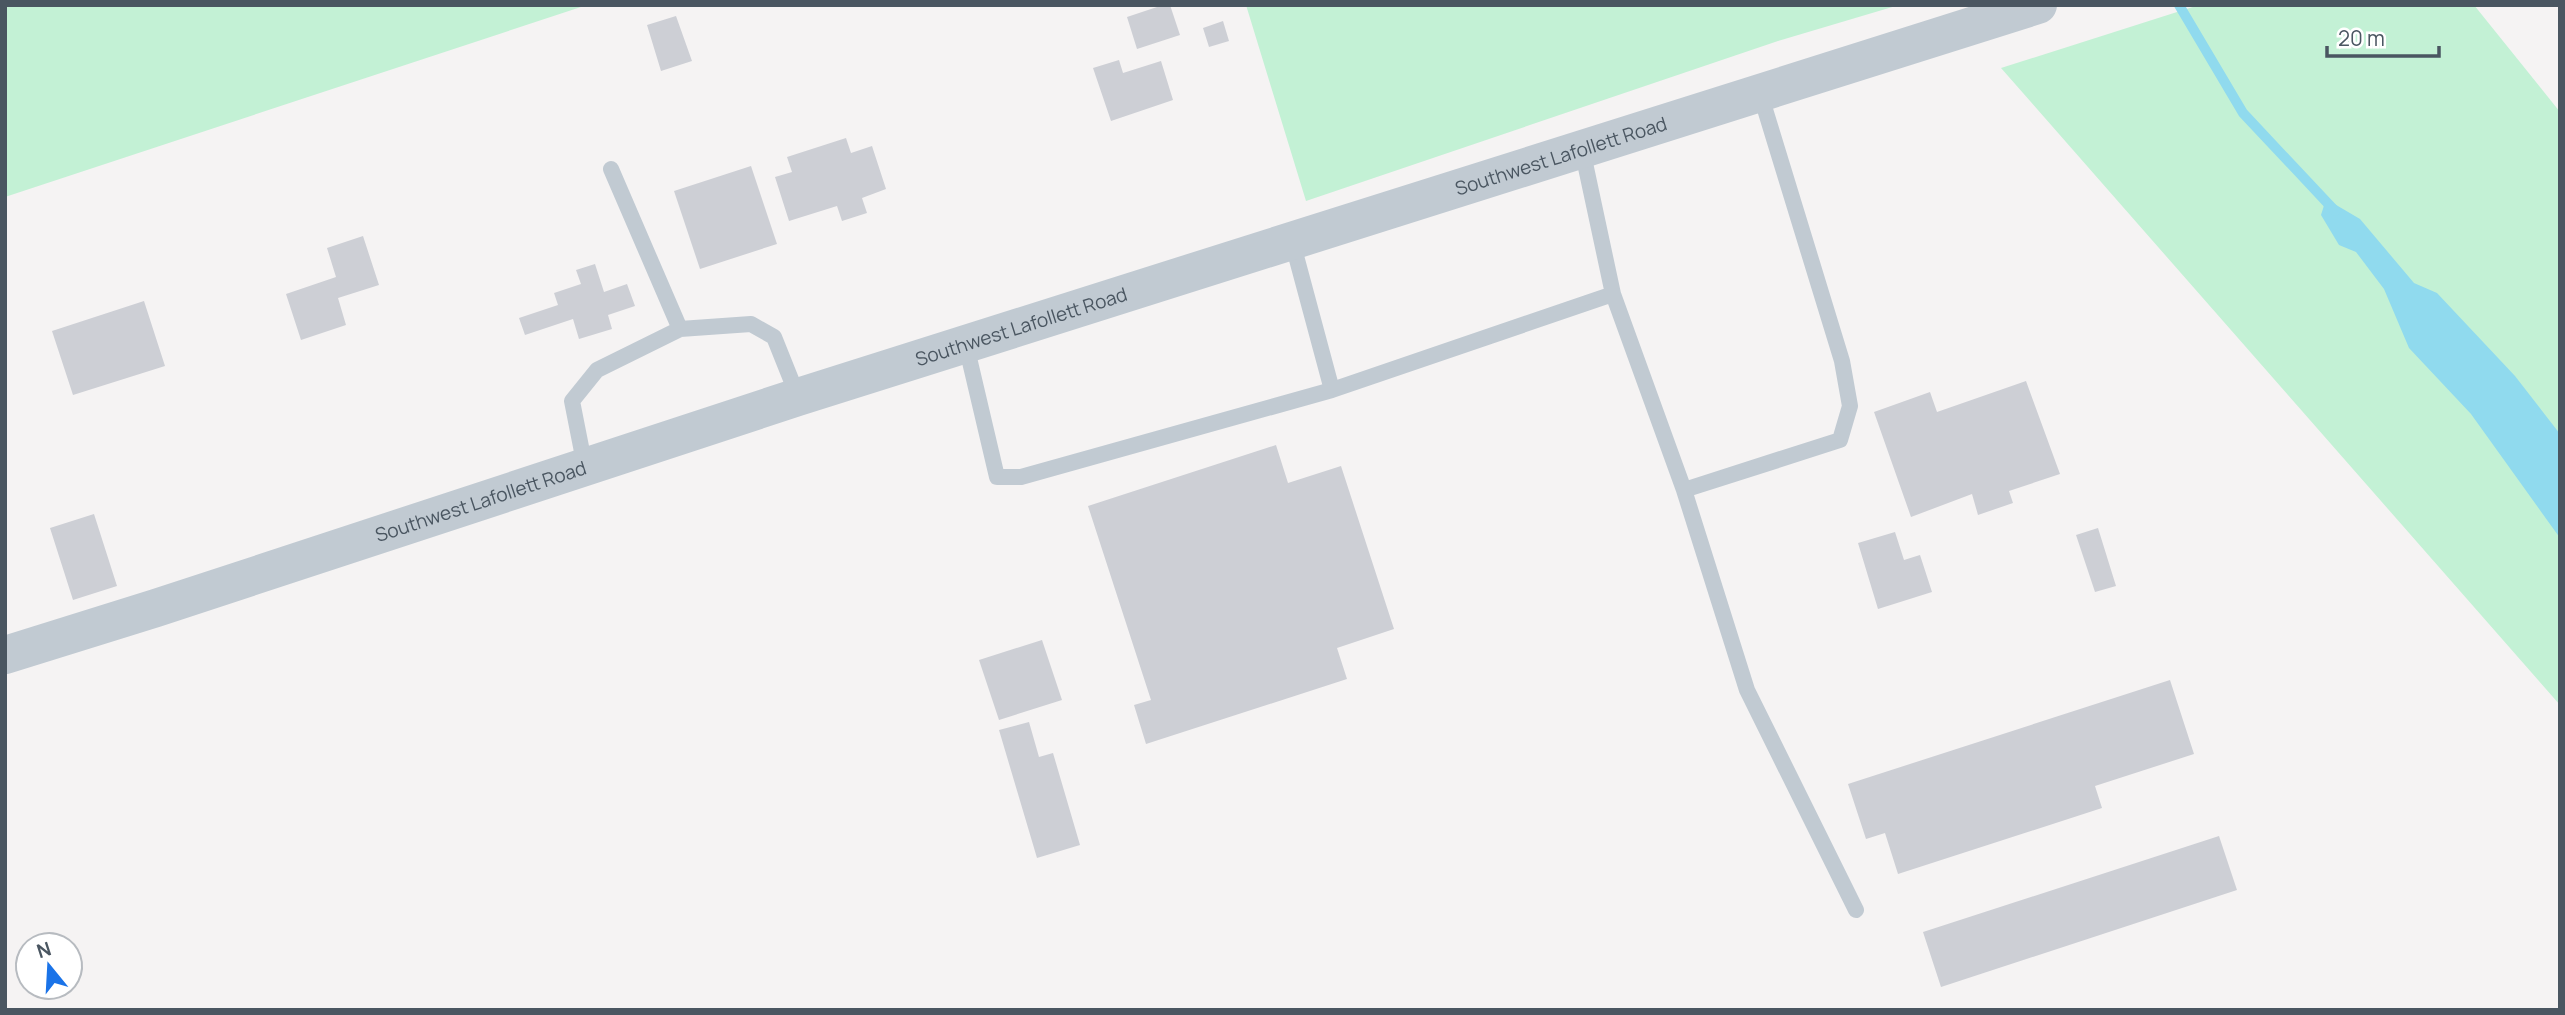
<svg xmlns="http://www.w3.org/2000/svg" width="2565" height="1015" font-family="Manrope,sans-serif">
  <style>
    .green { fill: #c3f1d5 }
    .water { fill: #90daee }
    .lines { fill: none; stroke-linecap: round; stroke-linejoin: round }
    .stream { stroke: #90daee; stroke-width: 10 }
    .building { fill: #cdcfd5 }
    .service { stroke: #c1cad2; stroke-width: 16 }
    .tertiary { stroke: #c1cad2; stroke-width: 38 }
    .labels { text-anchor: middle; dominant-baseline: central; stroke-width: 5; stroke-linejoin: round; paint-order: stroke }
    .street-label { font-size: 19px; fill: #4a5661; stroke: #fff }
  </style>
  <rect width="100%" height="100%" fill="#f5f3f3"/>
  <path class="green" d="M 5,5 L 587,5 L 5,197 Z
    M 1246,5 L 1899,5 L 1778,41 L 1306,201 Z
    M 2199,5 L 2474,5 L 2560,112 L 2560,705 L 2001,68 Z"/>
  <path class="water" d="M 2326,199 L 2360,219 L 2414,283 L 2437,293 L 2515,376 L 2560,434 L 2560,538 L 2471,414 L 2409,348 L 2384,289 L 2356,252 L 2339,245 L 2321,215 Z"/>
  <g class="lines">
    <path class="stream" d="M 2179,5 L 2243,113 L 2335,211"/>
  </g>
  <path class="building" d="M 1163,5 L 1170,5 L 1180,35 L 1137,49 L 1127,17 Z
    M 676,16 L 692,61 L 661,71 L 647,25 Z
    M 1223,21 L 1229,41 L 1209,47 L 1203,28 Z
    M 1119,60 L 1123,73 L 1161,61 L 1173,100 L 1111,121 L 1093,68 Z
    M 846,138 L 851,153 L 872,146 L 886,189 L 862,198 L 867,213 L 842,221 L 837,206 L 789,221 L 775,177 L 792,172 L 787,157 Z
    M 751,166 L 777,244 L 700,269 L 674,191 Z
    M 363,236 L 379,285 L 338,298 L 346,325 L 301,340 L 286,294 L 336,277 L 327,248 Z
    M 595,264 L 604,292 L 627,284 L 635,306 L 608,315 L 612,329 L 579,339 L 573,319 L 525,335 L 519,318 L 558,305 L 554,293 L 581,284 L 576,270 Z
    M 144,301 L 165,366 L 73,395 L 52,331 Z
    M 2026,381 L 2060,474 L 2009,491 L 2013,503 L 1978,515 L 1972,494 L 1911,517 L 1874,412 L 1930,392 L 1937,412 Z
    M 1276,445 L 1288,483 L 1341,466 L 1394,629 L 1337,648 L 1347,679 L 1146,744 L 1134,705 L 1151,700 L 1088,506 Z
    M 94,514 L 117,586 L 73,600 L 50,528 Z
    M 2098,528 L 2116,586 L 2095,592 L 2076,535 Z
    M 1895,532 L 1904,560 L 1920,555 L 1932,592 L 1878,609 L 1858,543 Z
    M 1042,640 L 1062,700 L 999,720 L 979,660 Z
    M 2170,680 L 2194,754 L 2095,786 L 2102,808 L 1898,874 L 1885,833 L 1866,839 L 1848,784 Z
    M 1029,722 L 1039,757 L 1053,753 L 1080,845 L 1037,858 L 999,730 Z
    M 2219,836 L 2237,890 L 1941,987 L 1923,932 Z"/>
  <g class="lines">
    <path class="service" d="M 1582,149 L 1613,294 L 1684,490 L 1747,690 L 1856,910
      M 611,169 L 680,329
      M 1292,241 L 1332,390
      M 966,345 L 997,477 L 1021,477 L 1332,390 L 1613,294
      M 585,467 L 572,401 L 597,370 L 680,329 L 751,324 L 774,337 L 798,397
      M 1684,490 L 1840,440 L 1850,406 L 1842,361 L 1760,93"/>
    <path class="tertiary" id="s1" d="M 5,655 L 156,608 L 798,397 L 2038,5"/>
  </g>
  <g class="labels">
    <g class="street-label">
      <text stroke="none"><textPath href="#s1" startOffset="1634">Southwest Lafollett Road</textPath></text>
      <text stroke="none"><textPath href="#s1" startOffset="1068">Southwest Lafollett Road</textPath></text>
      <text stroke="none"><textPath href="#s1" startOffset="500">Southwest Lafollett Road</textPath></text>
    </g>
  </g>
  <rect width="2565" height="1015" fill="none" stroke="#4a5661" stroke-width="14"/>
  <g transform="translate(49 966) rotate(342)"><circle r="33" fill="#ffffff" stroke="#b7bbc0" stroke-width="2"/>
  <path d="M0-5L12 26L0 18L-12 26Z" fill="#1a73e8"/>
  <text y="-10" font-size="19" font-weight="bold" text-anchor="middle" fill="#4a5661">N</text>
  </g>
  <path d="M2327 46v10h112v-10" fill="none" stroke="#4a5661" stroke-width="3.5"/>
  <text x="2338" y="46" font-size="21" fill="#4a5661" stroke="#ffffff" stroke-width="5" paint-order="stroke">20 m</text>
</svg>
